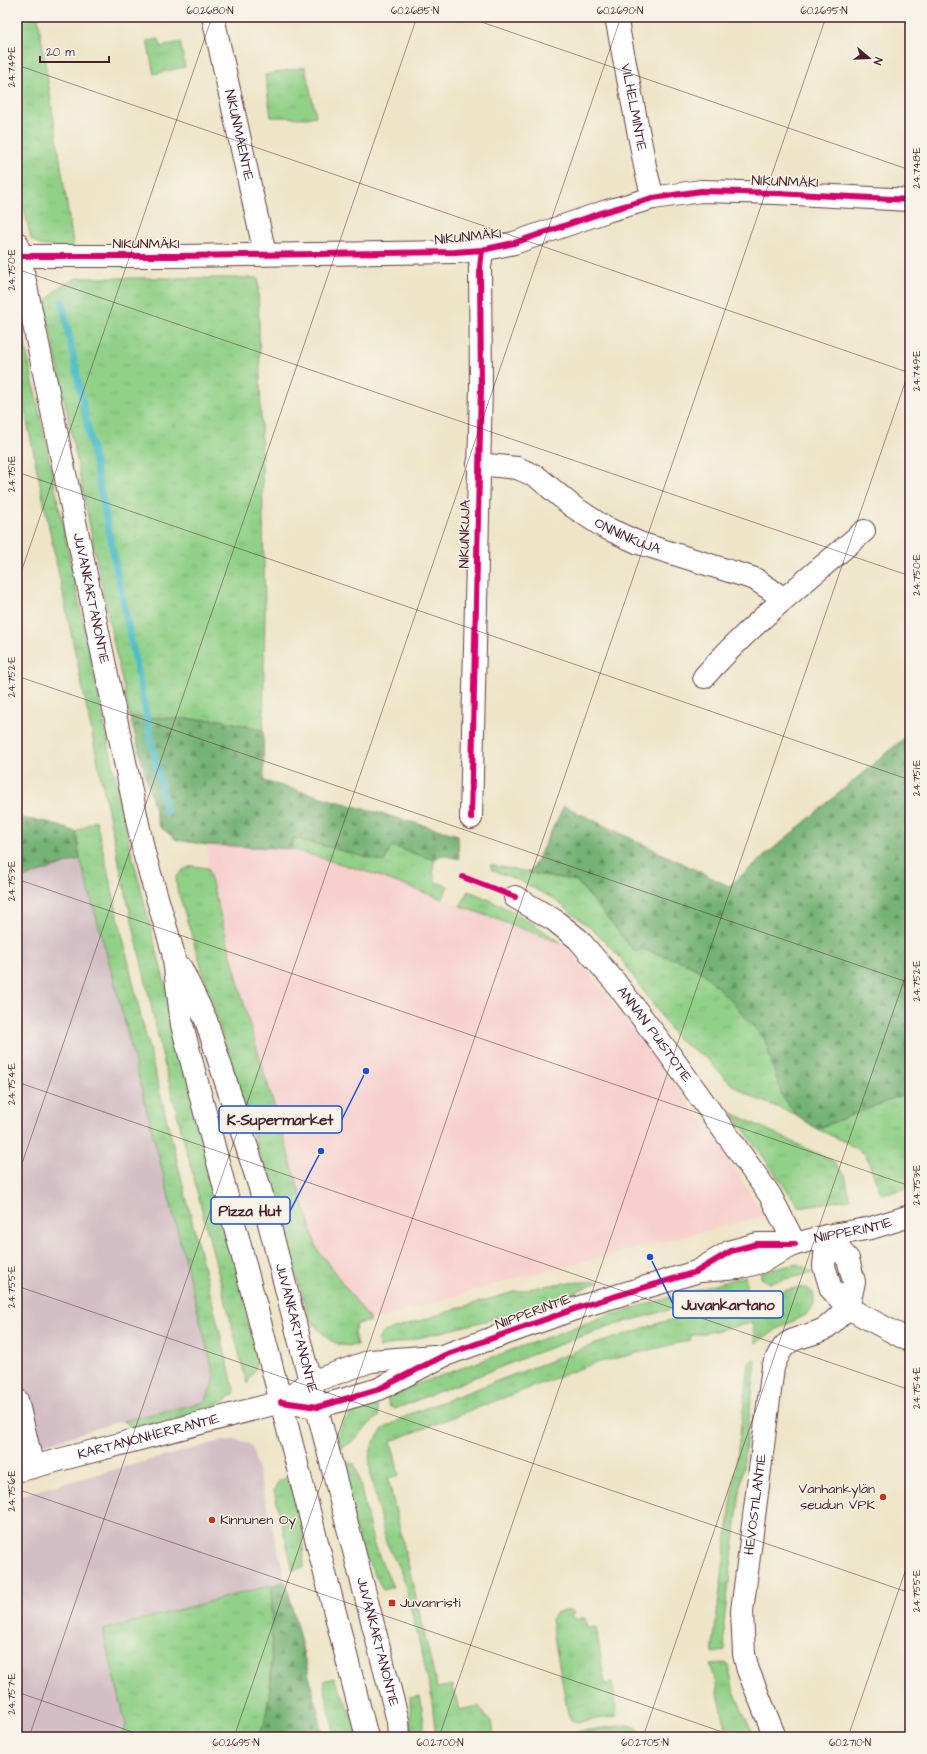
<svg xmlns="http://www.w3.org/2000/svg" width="927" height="1754" font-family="'Architects Daughter',sans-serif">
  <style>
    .built { fill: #f7d0ce }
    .industrial { fill: #d2bec4 }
    .grass { fill: url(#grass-tufts); stroke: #6d7859 }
    .forest { fill: url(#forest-firs); stroke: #5f6850 }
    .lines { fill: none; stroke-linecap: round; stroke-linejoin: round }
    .stream { stroke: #50bdc9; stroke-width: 7 }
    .minor-casing { stroke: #633d43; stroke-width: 24 }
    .major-casing { stroke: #633d43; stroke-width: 24 }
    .minor { stroke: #fff; stroke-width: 22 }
    .major { stroke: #fff; stroke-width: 22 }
    .cycleway-casing { stroke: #f7f3e8; stroke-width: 8 }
    .cycleway { stroke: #d6006c; stroke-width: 6 }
    .ticks { fill: none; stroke: #4a1f2b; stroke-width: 1; stroke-opacity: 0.45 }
    .poi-dot { fill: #c8321e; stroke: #f7f3e8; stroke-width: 1.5 }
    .labels { text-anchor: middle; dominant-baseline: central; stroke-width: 3; stroke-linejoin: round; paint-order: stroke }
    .street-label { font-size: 14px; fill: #4a1f2b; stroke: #f7f3e8 }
    .poi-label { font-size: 14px; fill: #4a1f2b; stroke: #f7f3e8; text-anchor: start }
    .leader { fill: none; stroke: #1d4ed8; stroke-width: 1.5 }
    .callout-dot { fill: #1d4ed8; stroke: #f7f3e8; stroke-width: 1.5 }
    .callout { fill: #f7f3e8; stroke: #1d4ed8; stroke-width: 1.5 }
    .callout-label { font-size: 15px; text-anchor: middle; font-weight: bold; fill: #4a1f2b }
    .neatline { fill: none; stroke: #4a1f2b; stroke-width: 1.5 }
    .ticks-label { font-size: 10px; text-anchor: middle; fill: #4a1f2b }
  </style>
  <defs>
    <pattern id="grass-tufts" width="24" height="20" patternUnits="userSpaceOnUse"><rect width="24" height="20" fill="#90d087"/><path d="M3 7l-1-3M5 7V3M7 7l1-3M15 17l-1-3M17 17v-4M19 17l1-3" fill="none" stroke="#7eb275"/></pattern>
    <pattern id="forest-firs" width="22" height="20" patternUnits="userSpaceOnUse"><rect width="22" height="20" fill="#74b274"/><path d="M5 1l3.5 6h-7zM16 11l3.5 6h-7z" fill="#61905f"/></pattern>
  </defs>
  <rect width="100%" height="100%" fill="#f7f3e8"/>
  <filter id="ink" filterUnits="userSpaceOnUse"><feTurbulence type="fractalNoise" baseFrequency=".025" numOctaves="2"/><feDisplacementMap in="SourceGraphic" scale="8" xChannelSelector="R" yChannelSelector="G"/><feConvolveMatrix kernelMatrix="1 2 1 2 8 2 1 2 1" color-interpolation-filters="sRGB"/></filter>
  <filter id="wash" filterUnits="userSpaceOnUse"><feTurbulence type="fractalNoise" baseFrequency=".012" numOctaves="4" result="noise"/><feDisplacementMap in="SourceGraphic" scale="16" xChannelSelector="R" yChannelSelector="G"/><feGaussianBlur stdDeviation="0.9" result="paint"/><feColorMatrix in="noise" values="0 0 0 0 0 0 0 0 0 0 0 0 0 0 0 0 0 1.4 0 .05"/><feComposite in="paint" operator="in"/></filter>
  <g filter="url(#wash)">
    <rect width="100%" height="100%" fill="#eee5c8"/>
    <path class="built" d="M 207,845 L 291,849 L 368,872 L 561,943 L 586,969 L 712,1134 L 765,1216 L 499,1283 L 371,1321 L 317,1249 L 248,1019 L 208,868 Z"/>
    <path class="industrial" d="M 80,859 L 115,984 L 215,1379 L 205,1402 L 114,1423 L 17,1453 L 17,880 Z
      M 236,1440 L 246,1442 L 251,1445 L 253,1451 L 286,1582 L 272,1585 L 255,1737 L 17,1737 L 17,1496 L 221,1441 Z"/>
    <path class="grass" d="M 17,17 L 38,17 L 74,250 L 40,245 L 31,239 L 17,178 Z
      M 159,39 L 161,47 L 180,42 L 185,67 L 154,74 L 147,41 Z
      M 305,67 L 316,116 L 307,118 L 271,117 L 265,75 Z
      M 77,278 L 258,278 L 265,612 L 263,730 L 221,720 L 130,717 L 111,631 L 45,303 L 59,287 Z
      M 17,305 L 130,847 L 257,1342 L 256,1367 L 247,1384 L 165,1067 L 117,854 L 17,373 Z
      M 96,820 L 140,1013 L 235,1393 C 207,1415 168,1420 134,1430 L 123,1421 L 205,1402 L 215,1379 L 115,984 L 80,859 L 76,832 Z
      M 294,838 L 383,861 L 392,846 L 434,860 L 433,872 L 436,882 L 448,886 L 442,899 L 368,872 L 291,849 Z
      M 490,865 L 577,881 L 634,951 L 642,949 L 683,962 L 702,972 L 733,1003 L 765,1040 L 782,1096 L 795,1114 L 754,1098 L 731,1084 L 705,1057 L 678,1040 L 619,956 L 593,930 L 554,899 L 520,881 L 492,870 Z
      M 192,866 L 208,868 L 248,1019 L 317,1249 L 371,1321 L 357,1324 L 354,1332 L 357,1345 C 334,1349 324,1336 310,1319 L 177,888 L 176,877 L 183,870 Z
      M 469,891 C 505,906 530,920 561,943 L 460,906 Z
      M 910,1092 L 910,1188 L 881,1194 L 866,1155 L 847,1143 L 817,1129 Z
      M 732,1113 L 831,1160 L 845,1175 L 850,1199 L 799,1207 Z
      M 797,1264 L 805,1267 L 812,1273 L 768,1283 L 761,1278 L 761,1272 Z
      M 745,1276 L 747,1283 L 745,1289 L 610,1326 L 531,1355 L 395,1409 L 389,1406 L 387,1395 L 606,1316 Z
      M 600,1281 L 547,1305 L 379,1348 L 378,1340 L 384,1332 C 442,1315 504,1290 564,1283 C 576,1282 588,1282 600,1281 Z
      M 799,1287 L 808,1289 L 813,1293 L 814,1298 L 814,1304 L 808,1314 L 779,1328 L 756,1343 L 752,1323 L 690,1336 L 691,1340 L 592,1364 L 391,1441 L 399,1475 L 388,1478 L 437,1688 L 453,1685 L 459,1710 L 479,1706 L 485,1717 L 492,1721 L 494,1737 L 436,1737 L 431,1694 L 422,1653 L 403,1577 L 386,1542 L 371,1477 L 369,1457 L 373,1443 L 383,1429 L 410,1414 L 587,1347 L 659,1323 Z
      M 753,1359 L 756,1361 L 724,1622 L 725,1651 L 712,1653 L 749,1363 Z
      M 375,1397 L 379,1416 C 363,1427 358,1443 337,1449 C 331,1426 357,1406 375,1397 Z
      M 344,1461 L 354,1464 L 357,1470 L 373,1543 L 393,1587 L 383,1590 L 360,1546 L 339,1465 Z
      M 291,1476 L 302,1519 L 304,1567 L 293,1570 L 274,1491 C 277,1480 281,1480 291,1476 Z
      M 272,1585 L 271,1682 L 264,1726 L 255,1737 L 121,1737 L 126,1725 L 103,1630 Z
      M 570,1610 L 573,1612 L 574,1619 L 585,1618 L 587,1628 L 596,1627 L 605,1684 L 612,1683 L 617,1716 L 577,1722 L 571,1720 L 568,1714 L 551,1620 L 555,1613 Z
      M 725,1663 L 729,1665 L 733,1689 L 754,1737 L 728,1737 L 711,1664 Z
      M 334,1678 L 353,1717 L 357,1737 L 335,1737 L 323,1681 Z
      M 420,1696 L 424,1723 L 423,1737 L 411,1737 L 410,1698 Z
      M 627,1725 C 635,1726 640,1728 641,1737 L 572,1737 L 576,1732 L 580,1731 Z"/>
    <path class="forest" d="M 130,717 L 221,720 L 263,730 L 264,781 L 458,835 L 459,859 L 441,855 L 434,860 L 392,846 L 384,862 L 294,838 L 291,849 L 207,845 L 177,840 L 159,826 Z
      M 910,733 L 910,1092 L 817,1129 L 795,1114 L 782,1096 L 765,1040 L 733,1003 L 702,972 L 683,962 L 642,949 L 635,952 L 577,881 L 530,873 L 564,806 L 729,886 Z
      M 17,818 L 48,822 L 76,832 L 80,859 L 17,880 Z
      M 286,1582 L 324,1737 L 255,1737 L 264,1726 L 271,1682 L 272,1585 Z"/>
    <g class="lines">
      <path class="stream" d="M 62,301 L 166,812"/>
    </g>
  </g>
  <g filter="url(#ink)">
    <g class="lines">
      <g class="minor-casing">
        <g id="minor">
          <path id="s1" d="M 213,17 L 265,254"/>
          <path id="s2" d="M 616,17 L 646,171 L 653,198"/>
          <path d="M 20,256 L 181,256 L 455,252 L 482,250 L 514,243 L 607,211 L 653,198 L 701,191 L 776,193 L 910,200"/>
          <path id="s3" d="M 478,464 L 517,468 L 536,476 L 572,506 L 604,527 L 639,543 L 755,579 L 783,598"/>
          <path d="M 704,677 C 753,621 809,579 864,531"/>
          <path d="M 471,818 L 481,387 L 480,268 L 482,250"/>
          <path id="s4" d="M 515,897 L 554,920 L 578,939 L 615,982 L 665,1048 L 770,1195 L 795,1244"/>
          <path d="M 827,1236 L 824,1266 L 831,1289 L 848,1308 L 910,1341"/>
          <path d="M 827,1236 L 848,1259 L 854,1282 L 848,1308"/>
          <path id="s5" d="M 702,1271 L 738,1268 L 761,1262 L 795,1244 L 827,1236 L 871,1228 L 910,1216"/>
          <path d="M 17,1400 L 33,1467"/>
          <path d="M 281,1402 L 318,1407 L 379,1389 L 445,1355 L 583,1306 L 696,1272 L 731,1251 L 757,1244 L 795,1244"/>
          <path id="s6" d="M 17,1471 L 281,1402 L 311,1382 L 371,1361 L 434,1356"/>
          <path id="s7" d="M 775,1737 L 748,1670 L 744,1654 L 742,1611 L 773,1367 C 786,1333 795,1342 822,1330 C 831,1326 840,1314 848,1308"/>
        </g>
      </g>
      <g class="major-casing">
        <g id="major">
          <path id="s8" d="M 17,243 L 144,853 L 173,952 L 182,1025 L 281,1402 L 367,1737"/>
          <path id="s9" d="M 181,968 L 206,1020 L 260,1188 L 398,1721 L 399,1737"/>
        </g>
      </g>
      <use href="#minor" class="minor"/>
      <use href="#major" class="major"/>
      <g class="cycleway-casing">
        <path id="cycleway" d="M 20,256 L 181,256 L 455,252 L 482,250 L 514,243 L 607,211 L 653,198 L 701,191 L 776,193 L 910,200
          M 471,818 L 481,387 L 480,268 L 482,250
          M 463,877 L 515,897
          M 281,1402 L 318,1407 L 379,1389 L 445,1355 L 583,1306 L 696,1272 L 731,1251 L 757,1244 L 795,1244"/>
      </g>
      <use href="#cycleway" class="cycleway"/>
    </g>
  </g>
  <path class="ticks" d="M 467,17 L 910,170M 17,65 L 910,373M 17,269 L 910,576M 17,472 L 910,780M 17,584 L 212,17M 17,676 L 910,983M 17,879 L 910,1186M 17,1082 L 910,1390M 17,1178 L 417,17M 17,1286 L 910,1593M 17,1489 L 737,1737M 17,1692 L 147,1737M 29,1737 L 621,17M 234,1737 L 826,17M 439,1737 L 910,368M 643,1737 L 910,963M 848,1737 L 910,1557"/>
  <g class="poi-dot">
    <circle cx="883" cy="1497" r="4"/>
    <circle cx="212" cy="1520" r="4"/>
    <rect x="388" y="1599" width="8" height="8" rx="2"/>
  </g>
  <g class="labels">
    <g class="street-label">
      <text stroke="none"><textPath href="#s2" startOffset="92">VILHELMINTIE</textPath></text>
      <text stroke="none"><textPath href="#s1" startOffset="121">NIKUNMÄENTIE</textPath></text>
      <text transform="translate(785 182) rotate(2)">NIKUNMÄKI</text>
      <text transform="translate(468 237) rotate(-6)">NIKUNMÄKI</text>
      <text x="146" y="244">NIKUNMÄKI</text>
      <text transform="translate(465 534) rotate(-89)">NIKUNKUJA</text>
      <text stroke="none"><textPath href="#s3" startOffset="170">ONNINKUJA</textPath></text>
      <text stroke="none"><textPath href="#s8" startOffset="363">JUVANKARTANONTIE</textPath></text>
      <text stroke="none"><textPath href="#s4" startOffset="198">ANNAN PUISTOTIE</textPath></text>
      <text stroke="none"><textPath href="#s5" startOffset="158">NIIPPERINTIE</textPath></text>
      <text transform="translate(533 1312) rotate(-20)">NIIPPERINTIE</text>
      <text stroke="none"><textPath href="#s9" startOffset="379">JUVANKARTANONTIE</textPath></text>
      <text stroke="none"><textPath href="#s6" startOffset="136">KARTANONHERRANTIE</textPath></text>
      <text stroke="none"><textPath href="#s7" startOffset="239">HEVOSTILANTIE</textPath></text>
      <text stroke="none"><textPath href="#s9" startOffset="703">JUVANKARTANONTIE</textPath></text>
    </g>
    <g class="poi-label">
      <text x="875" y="1489" text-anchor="end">Vanhankylän<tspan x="875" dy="16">seudun VPK</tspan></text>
      <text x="220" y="1520">Kinnunen Oy</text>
      <text x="400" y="1603">Juvanristi</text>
    </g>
  </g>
  <path class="leader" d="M366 1071L342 1119M321 1151L290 1211M650 1257L673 1304"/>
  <g class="callout-dot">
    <circle cx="366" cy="1071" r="4"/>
    <circle cx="321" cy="1151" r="4"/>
    <circle cx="650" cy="1257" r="4"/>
  </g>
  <g class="callout">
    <rect x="219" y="1106" width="123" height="27" rx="4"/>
    <rect x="211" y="1197" width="79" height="27" rx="4"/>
    <rect x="673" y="1291" width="110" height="27" rx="4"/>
  </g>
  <g class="callout-label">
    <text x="280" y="1125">K-Supermarket</text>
    <text x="250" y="1216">Pizza Hut</text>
    <text x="728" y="1310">Juvankartano</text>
  </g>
  <rect width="927" height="1754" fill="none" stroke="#f7f3e8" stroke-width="44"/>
  <g transform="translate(869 58) rotate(109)" stroke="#f7f3e8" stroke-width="3" paint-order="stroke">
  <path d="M0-3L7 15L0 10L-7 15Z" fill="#4a1f2b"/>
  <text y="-6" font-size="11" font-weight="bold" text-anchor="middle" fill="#4a1f2b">N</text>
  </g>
  <path d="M40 56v6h69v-6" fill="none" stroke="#4a1f2b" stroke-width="2"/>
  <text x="46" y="56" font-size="12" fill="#4a1f2b" stroke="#f7f3e8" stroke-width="3" paint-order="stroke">20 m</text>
  <rect x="22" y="22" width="883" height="1710" class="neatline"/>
  <g class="ticks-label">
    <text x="210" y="14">60.2680°N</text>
    <text x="415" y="14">60.2685°N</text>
    <text x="620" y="14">60.2690°N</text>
    <text x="824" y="14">60.2695°N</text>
    <text transform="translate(11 67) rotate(-90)" y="4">24.749°E</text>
    <text transform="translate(916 168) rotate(-90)" y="4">24.748°E</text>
    <text transform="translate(11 270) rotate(-90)" y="4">24.750°E</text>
    <text transform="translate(916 371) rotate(-90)" y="4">24.749°E</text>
    <text transform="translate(11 474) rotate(-90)" y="4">24.751°E</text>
    <text transform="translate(916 575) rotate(-90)" y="4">24.750°E</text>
    <text transform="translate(11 677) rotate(-90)" y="4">24.752°E</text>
    <text transform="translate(916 778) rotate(-90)" y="4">24.751°E</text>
    <text transform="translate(11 881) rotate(-90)" y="4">24.753°E</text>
    <text transform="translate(916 981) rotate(-90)" y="4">24.752°E</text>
    <text transform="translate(11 1084) rotate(-90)" y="4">24.754°E</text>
    <text transform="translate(916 1185) rotate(-90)" y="4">24.753°E</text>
    <text transform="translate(11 1287) rotate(-90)" y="4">24.755°E</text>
    <text transform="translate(916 1388) rotate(-90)" y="4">24.754°E</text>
    <text transform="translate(11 1491) rotate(-90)" y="4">24.756°E</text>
    <text transform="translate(916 1591) rotate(-90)" y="4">24.755°E</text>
    <text transform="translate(11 1694) rotate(-90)" y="4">24.757°E</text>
    <text x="236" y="1746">60.2695°N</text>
    <text x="440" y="1746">60.2700°N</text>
    <text x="645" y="1746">60.2705°N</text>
    <text x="850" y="1746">60.2710°N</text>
  </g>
</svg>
